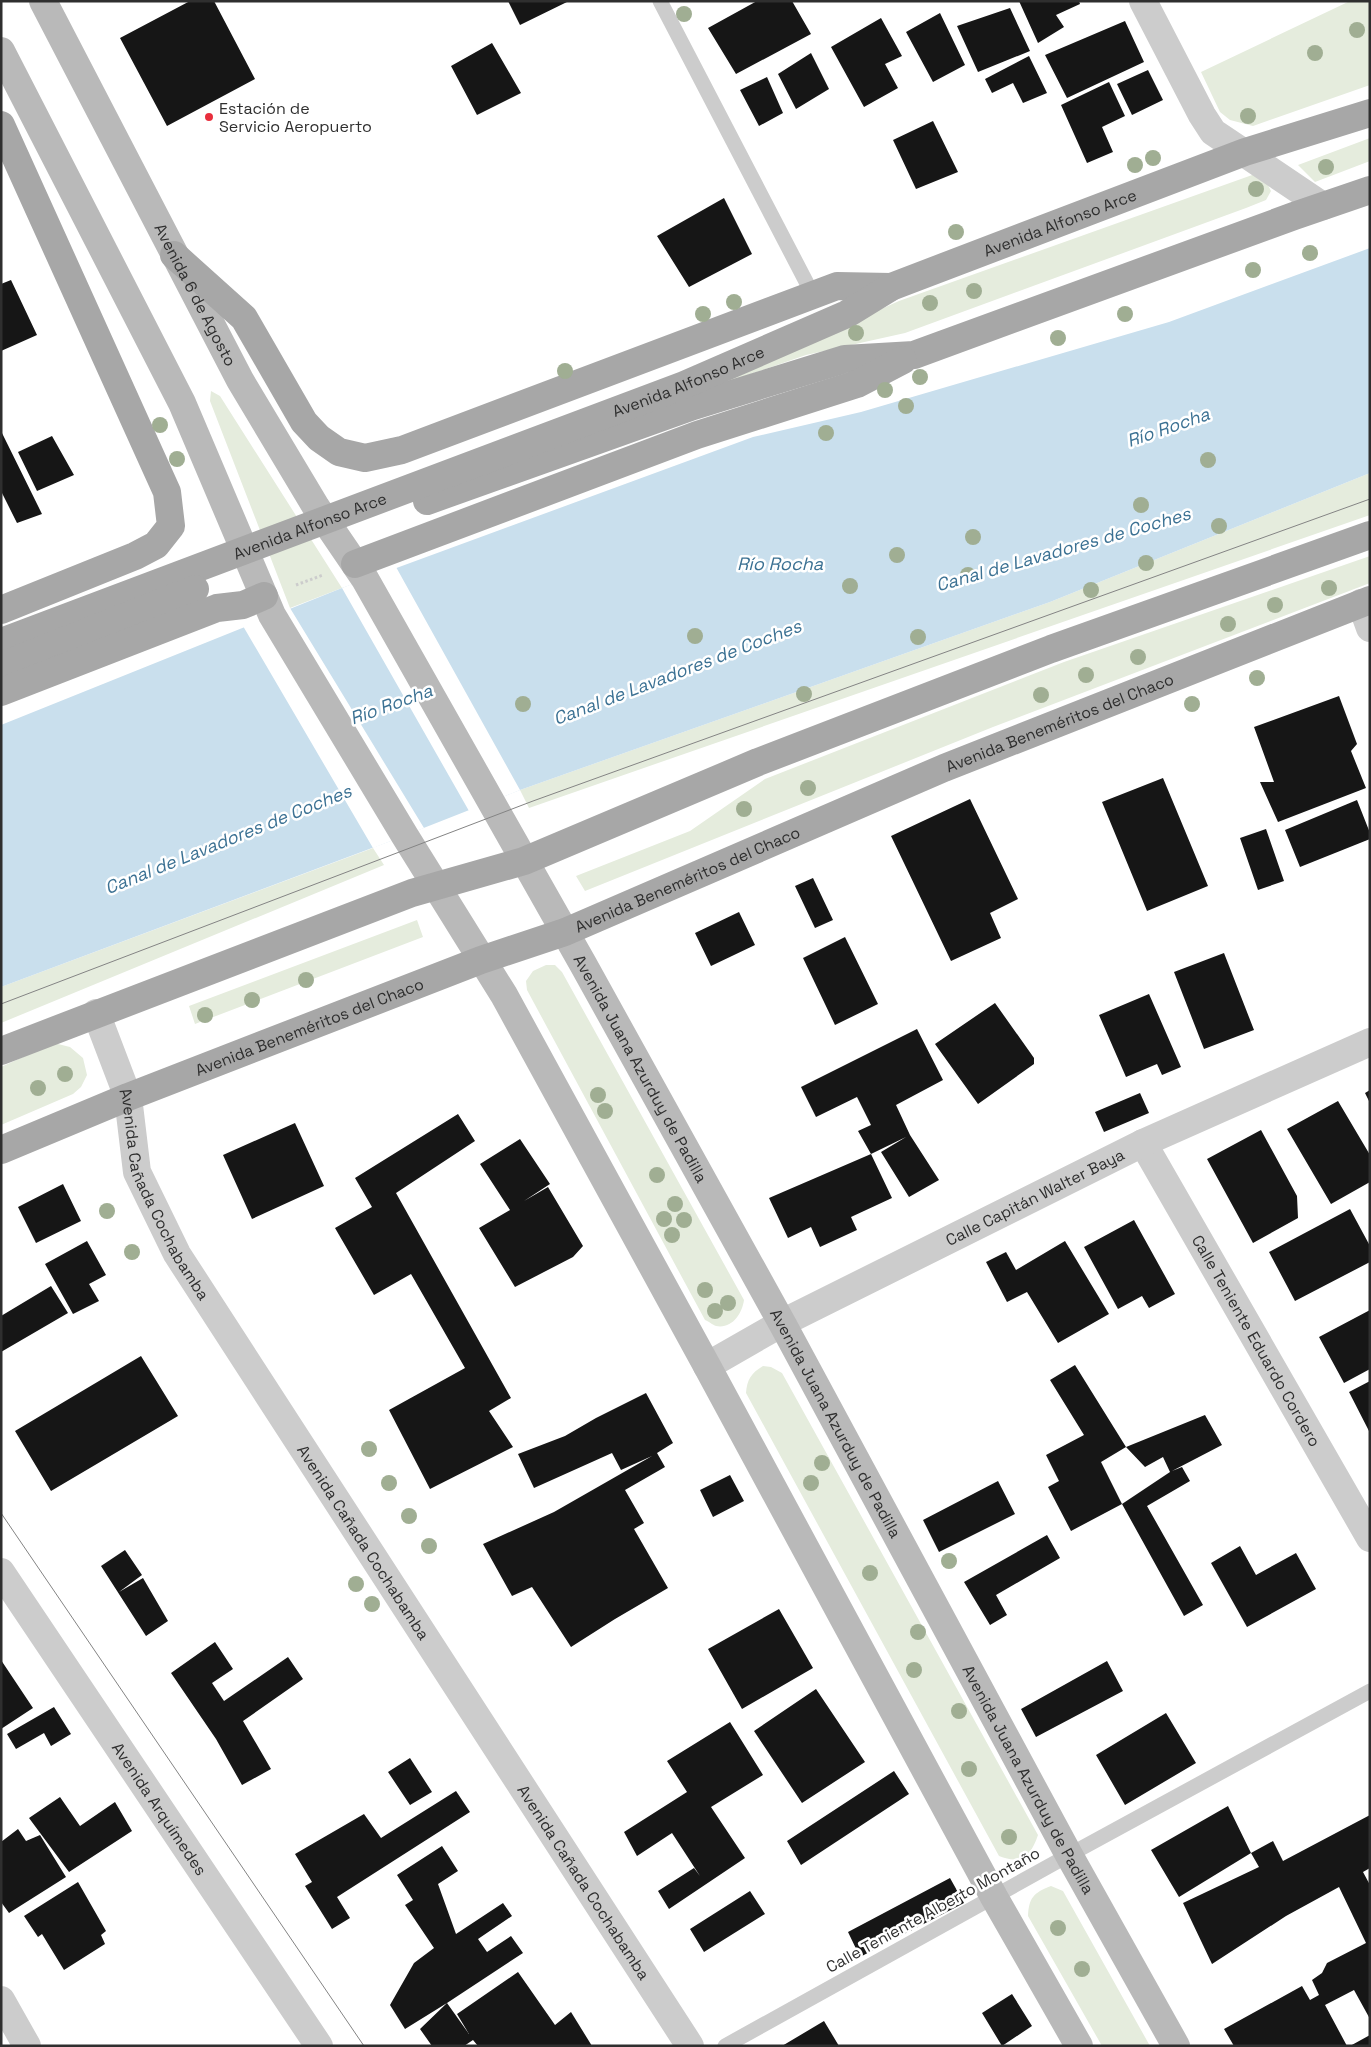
<svg xmlns="http://www.w3.org/2000/svg" width="1371" height="2047" font-family="'Space Grotesk',sans-serif">
  <style>
    .green { fill: #e5ecdd }
    .water { fill: #c9dfed }
    .pier { fill: #fff }
    .building { fill: #161616 }
    .lines { fill: none; stroke-linecap: round; stroke-linejoin: round }
    .path { stroke: #ccc; stroke-width: 3; stroke-dasharray: 2.5 2.5; stroke-linecap: butt }
    .service { stroke: #ccc; stroke-width: 15 }
    .minor { stroke: #ccc; stroke-width: 28 }
    .secondary { stroke: #b9b9b9; stroke-width: 28 }
    .primary { stroke: #a7a7a7; stroke-width: 28 }
    .tram { stroke: #848484; stroke-width: 1 }
    .tree { fill: #a0ae93 }
    .poi-dot { fill: #e82f3d; stroke: #fff; stroke-width: 2 }
    .labels { text-anchor: middle; dominant-baseline: central; stroke-width: 5; stroke-linejoin: round; paint-order: stroke }
    .poi-label { font-size: 16px; fill: #2f2f2f; stroke: #fff; text-anchor: start }
    .street-label { font-size: 16px; fill: #2f2f2f; stroke: #fff }
    .water-label { font-size: 18px; font-style: italic; fill: #3b7193; stroke: #fff }
  </style>
  <rect width="100%" height="100%" fill="#fff"/>
  <path class="green" d="M 1350,1 L 1370,1 L 1370,85 L 1253,126 L 1230,120 L 1220,112 L 1201,72 Z
    M 1370,138 L 1370,161 L 1315,182 L 1298,165 Z
    M 1255,174 L 1265,179 L 1271,191 L 1266,200 L 1246,208 L 905,333 L 806,355 L 693,394 L 899,301 Z
    M 211,391 L 220,396 L 342,588 L 290,608 L 210,401 Z
    M 1370,473 L 1370,515 L 529,808 L 520,790 L 1050,602 Z
    M 1370,556 L 1370,583 L 993,727 L 585,891 L 576,876 L 690,831 L 765,779 L 1064,662 Z
    M 373,848 L 384,865 L 1,1023 L 1,987 Z
    M 417,920 L 423,937 L 195,1024 L 189,1006 Z
    M 546,965 L 555,965 L 562,972 L 744,1300 C 742,1314 732,1329 716,1326 C 713,1325 708,1321 705,1320 L 527,990 L 526,981 L 533,971 Z
    M 54,1043 L 70,1047 L 83,1058 L 87,1075 L 81,1087 L 73,1094 L 1,1125 L 1,1067 Z
    M 763,1366 L 771,1367 L 782,1373 L 1038,1835 C 1031,1856 1021,1865 999,1856 L 746,1393 C 747,1380 751,1373 763,1366 Z
    M 1051,1886 L 1063,1891 L 1150,2046 L 1102,2046 L 1028,1916 C 1029,1898 1033,1893 1051,1886 Z"/>
  <path class="water" d="M 1370,248 L 1370,473 L 1050,602 L 520,790 L 388,842 L 1,987 L 1,725 L 342,588 L 753,437 L 861,412 L 1169,322 Z"/>
  <path class="pier" d="M 396,567 L 520,790 L 469,811 L 342,588 Z
    M 290,608 L 424,828 L 373,848 L 243,626 Z"/>
  <path class="building" d="M 190,1 L 214,1 L 255,79 L 167,126 L 120,38 Z
    M 508,1 L 569,1 L 520,25 Z
    M 757,1 L 792,1 L 811,34 L 736,74 L 708,28 Z
    M 1019,1 L 1079,1 L 1080,4 L 1056,15 L 1064,27 L 1038,43 Z
    M 1010,8 L 1030,51 L 978,72 L 957,26 Z
    M 940,13 L 965,65 L 933,82 L 906,32 Z
    M 881,18 L 902,56 L 885,64 L 898,88 L 864,107 L 831,47 Z
    M 1125,21 L 1144,62 L 1067,98 L 1045,55 Z
    M 492,43 L 521,93 L 477,115 L 451,66 Z
    M 811,53 L 829,89 L 796,109 L 778,74 Z
    M 1029,56 L 1047,93 L 1023,103 L 1013,83 L 992,93 L 985,79 Z
    M 1148,70 L 1163,100 L 1132,115 L 1117,84 Z
    M 767,77 L 783,113 L 759,126 L 740,90 Z
    M 1109,82 L 1125,116 L 1102,127 L 1113,152 L 1087,163 L 1061,105 Z
    M 933,121 L 958,172 L 916,189 L 893,140 Z
    M 724,198 L 752,254 L 689,287 L 657,236 Z
    M 11,280 L 37,335 L 1,351 L 1,284 Z
    M 1,431 L 42,514 L 17,523 L 1,491 Z
    M 52,436 L 74,475 L 37,491 L 18,452 Z
    M 1339,696 L 1357,744 L 1351,751 L 1366,788 L 1278,822 L 1260,782 L 1274,782 L 1254,727 Z
    M 1163,778 L 1208,886 L 1147,911 L 1102,802 Z
    M 970,799 L 1018,899 L 990,913 L 1001,938 L 951,961 L 891,836 Z
    M 1357,800 L 1370,833 L 1370,839 L 1300,867 L 1285,830 Z
    M 1266,829 L 1284,881 L 1258,890 L 1240,838 Z
    M 813,878 L 833,920 L 815,928 L 795,886 Z
    M 739,912 L 755,945 L 711,966 L 695,933 Z
    M 845,937 L 878,1004 L 835,1025 L 803,958 Z
    M 1224,953 L 1254,1030 L 1204,1049 L 1174,972 Z
    M 1149,994 L 1181,1067 L 1162,1075 L 1157,1064 L 1126,1077 L 1099,1015 Z
    M 995,1003 L 1034,1058 L 1034,1064 L 978,1104 L 935,1044 Z
    M 917,1029 L 943,1080 L 896,1105 L 910,1135 L 939,1180 L 909,1197 L 881,1152 L 906,1137 L 871,1154 L 858,1131 L 871,1125 L 857,1097 L 816,1117 L 801,1087 Z
    M 1370,1090 L 1370,1103 L 1365,1093 Z
    M 1140,1093 L 1149,1113 L 1104,1132 L 1095,1112 Z
    M 1338,1101 L 1370,1155 L 1370,1182 L 1331,1204 L 1287,1129 Z
    M 458,1114 L 475,1141 L 396,1193 L 511,1398 L 489,1411 L 513,1447 L 430,1489 L 389,1410 L 465,1368 L 411,1274 L 374,1295 L 335,1228 L 372,1207 L 355,1178 Z
    M 295,1123 L 324,1186 L 252,1219 L 223,1155 Z
    M 1261,1130 L 1297,1196 L 1298,1218 L 1253,1243 L 1207,1159 Z
    M 520,1139 L 550,1184 L 524,1201 L 548,1187 L 583,1246 L 573,1257 L 515,1287 L 479,1228 L 510,1210 L 480,1164 Z
    M 871,1154 L 892,1198 L 851,1217 L 857,1230 L 820,1247 L 811,1227 L 788,1238 L 769,1198 Z
    M 63,1184 L 81,1221 L 36,1243 L 18,1207 Z
    M 1350,1209 L 1370,1246 L 1370,1262 L 1295,1301 L 1269,1252 Z
    M 1134,1220 L 1175,1294 L 1149,1308 L 1142,1296 L 1118,1309 L 1084,1247 Z
    M 87,1241 L 106,1275 L 89,1284 L 99,1301 L 73,1314 L 45,1264 Z
    M 1065,1241 L 1109,1314 L 1058,1343 L 1027,1292 L 1007,1302 L 986,1262 L 1006,1252 L 1016,1270 Z
    M 51,1286 L 68,1313 L 1,1352 L 1,1316 Z
    M 1370,1310 L 1370,1369 L 1344,1383 L 1319,1337 Z
    M 141,1356 L 178,1416 L 51,1491 L 15,1431 Z
    M 1075,1365 L 1126,1447 L 1101,1462 L 1122,1504 L 1071,1531 L 1048,1487 L 1059,1481 L 1046,1455 L 1084,1435 L 1050,1380 Z
    M 1370,1381 L 1370,1433 L 1349,1392 Z
    M 646,1393 L 673,1443 L 657,1453 L 665,1467 L 625,1490 L 644,1523 L 634,1529 L 668,1588 L 615,1619 L 571,1647 L 532,1587 L 512,1596 L 483,1544 L 554,1512 L 652,1456 L 621,1470 L 612,1453 L 534,1488 L 518,1454 L 565,1436 L 596,1418 Z
    M 1205,1415 L 1222,1445 L 1172,1471 L 1182,1467 L 1190,1481 L 1147,1506 L 1203,1605 L 1184,1616 L 1122,1504 L 1170,1472 L 1163,1457 L 1145,1467 L 1126,1447 Z
    M 730,1475 L 744,1501 L 713,1517 L 700,1490 Z
    M 998,1481 L 1015,1514 L 939,1552 L 923,1520 Z
    M 1047,1535 L 1060,1558 L 996,1595 L 1007,1615 L 990,1625 L 964,1582 Z
    M 1240,1546 L 1256,1575 L 1296,1553 L 1316,1589 L 1247,1627 L 1211,1563 Z
    M 125,1550 L 142,1575 L 119,1592 L 143,1578 L 168,1621 L 146,1636 L 101,1566 Z
    M 779,1609 L 813,1668 L 742,1709 L 708,1649 Z
    M 215,1642 L 233,1669 L 212,1683 L 224,1701 L 288,1657 L 303,1679 L 243,1721 L 271,1769 L 242,1785 L 216,1739 L 171,1673 Z
    M 1,1660 L 33,1708 L 1,1729 Z
    M 1107,1661 L 1123,1691 L 1036,1737 L 1021,1709 Z
    M 816,1689 L 865,1762 L 802,1803 L 754,1731 Z
    M 54,1707 L 71,1734 L 51,1746 L 44,1733 L 16,1749 L 7,1734 Z
    M 1166,1713 L 1196,1763 L 1125,1805 L 1096,1755 Z
    M 730,1722 L 763,1775 L 711,1807 L 745,1858 L 669,1909 L 658,1891 L 694,1868 L 700,1876 L 672,1833 L 637,1856 L 624,1832 L 687,1792 L 667,1761 Z
    M 410,1758 L 432,1792 L 410,1805 L 388,1772 Z
    M 894,1771 L 909,1794 L 801,1865 L 787,1841 Z
    M 456,1791 L 470,1812 L 337,1897 L 350,1918 L 332,1929 L 305,1886 L 312,1882 L 295,1854 L 364,1814 L 381,1838 Z
    M 60,1797 L 80,1826 L 115,1802 L 132,1831 L 69,1872 L 29,1818 Z
    M 1228,1806 L 1251,1853 L 1179,1897 L 1151,1850 Z
    M 1370,1815 L 1370,1868 L 1363,1872 L 1370,1885 L 1370,2019 L 1354,1990 L 1325,2005 L 1347,2046 L 1234,2046 L 1224,2029 L 1302,1986 L 1310,2000 L 1319,1995 L 1312,1980 L 1322,1973 L 1327,1963 L 1366,1943 L 1339,1887 L 1286,1916 L 1212,1964 L 1183,1903 L 1259,1867 L 1251,1853 L 1273,1841 L 1283,1861 Z
    M 18,1829 L 26,1841 L 40,1835 L 66,1877 L 9,1913 L 1,1902 L 1,1842 Z
    M 442,1846 L 458,1871 L 438,1884 L 456,1934 L 503,1903 L 512,1916 L 478,1939 L 487,1952 L 511,1936 L 523,1953 L 447,2003 L 469,2034 L 457,2014 L 518,1972 L 555,2025 L 571,2012 L 592,2046 L 478,2046 L 473,2040 L 464,2046 L 432,2046 L 420,2029 L 447,2003 L 405,2029 L 390,2005 L 414,1963 L 434,1948 L 405,1905 L 413,1900 L 397,1875 Z
    M 950,1878 L 964,1903 L 860,1957 L 848,1932 Z
    M 78,1882 L 106,1931 L 101,1935 L 105,1944 L 64,1970 L 42,1934 L 38,1937 L 24,1916 Z
    M 750,1891 L 765,1914 L 704,1952 L 690,1929 Z
    M 1012,1994 L 1032,2026 L 1002,2046 L 982,2013 Z
    M 824,2021 L 839,2046 L 782,2046 Z
    M 1370,2035 L 1370,2046 L 1350,2046 Z"/>
  <g class="lines">
    <path class="path" d="M 296,585 L 323,575"/>
    <path class="service" d="M 660,1 L 813,295
      M 725,2046 L 1069,1855 L 1370,1691"/>
    <g class="minor">
      <path d="M 1143,1 L 1202,115 L 1213,132 L 1323,206"/>
      <path d="M 1361,603 L 1370,628"/>
      <path id="s1" d="M 96,1013 L 128,1097 L 137,1172 L 177,1254 L 690,2046"/>
      <path id="s2" d="M 1143,1143 L 1370,1538"/>
      <path id="s3" d="M 707,1366 L 782,1323 L 1143,1143 L 1370,1042"/>
      <path id="s4" d="M 1,1572 L 319,2046"/>
      <path d="M 1,2000 L 27,2046"/>
    </g>
    <g class="secondary">
      <path id="s5" d="M 43,1 L 240,380 L 316,507 L 365,579 L 583,964 L 782,1323 L 1069,1855 L 1176,2046"/>
      <path d="M 1,51 L 182,403 L 272,615 L 405,836 L 504,995 L 707,1366 L 994,1897 L 1079,2046"/>
    </g>
    <g class="primary">
      <path d="M 1,125 L 167,492 L 171,526 L 156,545 L 135,556 L 1,610"/>
      <path d="M 174,255 L 244,318 L 304,422 L 319,438 L 339,452 L 365,458 L 402,450 L 837,286 L 891,287"/>
      <path d="M 427,501 L 693,406 L 845,359 L 914,355 L 1294,216 L 1370,190"/>
      <path d="M 355,564 L 697,435 L 857,384 L 903,360"/>
      <path id="s6" d="M 1,642 L 684,385 L 847,314 L 891,287 L 1245,152 L 1370,113"/>
      <path d="M 1,666 L 195,589"/>
      <path d="M 1,692 L 217,608 L 243,605 L 264,596"/>
      <path d="M 1,1051 L 412,893 L 524,861 L 758,762 L 1051,649 L 1370,535"/>
      <path id="s7" d="M 1,1150 L 128,1097 L 481,960 L 565,932 L 944,768 L 1370,600"/>
    </g>
    <path class="tram" d="M 1,1004 L 533,801 L 1370,499
      M 1,1513 L 364,2046"/>
  </g>
  <g class="tree">
    <circle cx="684" cy="14" r="8"/>
    <circle cx="1357" cy="30" r="8"/>
    <circle cx="1315" cy="53" r="8"/>
    <circle cx="1248" cy="116" r="8"/>
    <circle cx="1153" cy="158" r="8"/>
    <circle cx="1135" cy="165" r="8"/>
    <circle cx="1326" cy="167" r="8"/>
    <circle cx="1256" cy="189" r="8"/>
    <circle cx="956" cy="232" r="8"/>
    <circle cx="1310" cy="253" r="8"/>
    <circle cx="1253" cy="270" r="8"/>
    <circle cx="974" cy="291" r="8"/>
    <circle cx="734" cy="302" r="8"/>
    <circle cx="930" cy="303" r="8"/>
    <circle cx="703" cy="314" r="8"/>
    <circle cx="1125" cy="314" r="8"/>
    <circle cx="856" cy="333" r="8"/>
    <circle cx="1058" cy="338" r="8"/>
    <circle cx="565" cy="371" r="8"/>
    <circle cx="920" cy="377" r="8"/>
    <circle cx="885" cy="390" r="8"/>
    <circle cx="906" cy="406" r="8"/>
    <circle cx="160" cy="425" r="8"/>
    <circle cx="826" cy="433" r="8"/>
    <circle cx="177" cy="459" r="8"/>
    <circle cx="1208" cy="460" r="8"/>
    <circle cx="1141" cy="505" r="8"/>
    <circle cx="1219" cy="526" r="8"/>
    <circle cx="973" cy="537" r="8"/>
    <circle cx="897" cy="555" r="8"/>
    <circle cx="1146" cy="563" r="8"/>
    <circle cx="968" cy="575" r="8"/>
    <circle cx="850" cy="586" r="8"/>
    <circle cx="1329" cy="588" r="8"/>
    <circle cx="1091" cy="590" r="8"/>
    <circle cx="1275" cy="605" r="8"/>
    <circle cx="1228" cy="624" r="8"/>
    <circle cx="695" cy="636" r="8"/>
    <circle cx="918" cy="637" r="8"/>
    <circle cx="1138" cy="657" r="8"/>
    <circle cx="1086" cy="675" r="8"/>
    <circle cx="1257" cy="678" r="8"/>
    <circle cx="804" cy="694" r="8"/>
    <circle cx="1041" cy="695" r="8"/>
    <circle cx="523" cy="704" r="8"/>
    <circle cx="1192" cy="704" r="8"/>
    <circle cx="808" cy="788" r="8"/>
    <circle cx="744" cy="809" r="8"/>
    <circle cx="306" cy="980" r="8"/>
    <circle cx="252" cy="1000" r="8"/>
    <circle cx="205" cy="1015" r="8"/>
    <circle cx="65" cy="1074" r="8"/>
    <circle cx="38" cy="1088" r="8"/>
    <circle cx="598" cy="1095" r="8"/>
    <circle cx="605" cy="1111" r="8"/>
    <circle cx="657" cy="1175" r="8"/>
    <circle cx="675" cy="1204" r="8"/>
    <circle cx="107" cy="1211" r="8"/>
    <circle cx="664" cy="1219" r="8"/>
    <circle cx="684" cy="1220" r="8"/>
    <circle cx="672" cy="1235" r="8"/>
    <circle cx="132" cy="1252" r="8"/>
    <circle cx="705" cy="1290" r="8"/>
    <circle cx="728" cy="1303" r="8"/>
    <circle cx="715" cy="1311" r="8"/>
    <circle cx="369" cy="1449" r="8"/>
    <circle cx="822" cy="1463" r="8"/>
    <circle cx="389" cy="1483" r="8"/>
    <circle cx="811" cy="1483" r="8"/>
    <circle cx="409" cy="1516" r="8"/>
    <circle cx="429" cy="1546" r="8"/>
    <circle cx="949" cy="1561" r="8"/>
    <circle cx="870" cy="1573" r="8"/>
    <circle cx="356" cy="1584" r="8"/>
    <circle cx="372" cy="1604" r="8"/>
    <circle cx="918" cy="1632" r="8"/>
    <circle cx="914" cy="1670" r="8"/>
    <circle cx="959" cy="1711" r="8"/>
    <circle cx="969" cy="1769" r="8"/>
    <circle cx="1009" cy="1837" r="8"/>
    <circle cx="1058" cy="1928" r="8"/>
    <circle cx="1082" cy="1969" r="8"/>
  </g>
  <circle class="poi-dot" cx="209" cy="117" r="5"/>
  <g class="labels">
    <g class="poi-label">
      <text x="219" y="108">Estación de<tspan x="219" dy="18">Servicio Aeropuerto</tspan></text>
    </g>
    <g class="street-label">
      <text stroke="none"><textPath href="#s6" startOffset="1140">Avenida Alfonso Arce</textPath></text>
      <text stroke="none"><textPath href="#s5" startOffset="331">Avenida 6 de Agosto</textPath></text>
      <text stroke="none"><textPath href="#s6" startOffset="735">Avenida Alfonso Arce</textPath></text>
      <text stroke="none"><textPath href="#s6" startOffset="330">Avenida Alfonso Arce</textPath></text>
      <text stroke="none"><textPath href="#s7" startOffset="1142">Avenida Beneméritos del Chaco</textPath></text>
      <text stroke="none"><textPath href="#s7" startOffset="738">Avenida Beneméritos del Chaco</textPath></text>
      <text stroke="none"><textPath href="#s7" startOffset="332">Avenida Beneméritos del Chaco</textPath></text>
      <text stroke="none"><textPath href="#s5" startOffset="1224">Avenida Juana Azurduy de Padilla</textPath></text>
      <text stroke="none"><textPath href="#s1" startOffset="195">Avenida Cañada Cochabamba</textPath></text>
      <text stroke="none"><textPath href="#s3" startOffset="369">Calle Capitán Walter Baya</textPath></text>
      <text stroke="none"><textPath href="#s2" startOffset="228">Calle Teniente Eduardo Cordero</textPath></text>
      <text stroke="none"><textPath href="#s5" startOffset="1629">Avenida Juana Azurduy de Padilla</textPath></text>
      <text stroke="none"><textPath href="#s1" startOffset="600">Avenida Cañada Cochabamba</textPath></text>
      <text stroke="none"><textPath href="#s5" startOffset="2034">Avenida Juana Azurduy de Padilla</textPath></text>
      <text stroke="none"><textPath href="#s4" startOffset="285">Avenida Arquímedes</textPath></text>
      <text stroke="none"><textPath href="#s1" startOffset="1005">Avenida Cañada Cochabamba</textPath></text>
      <text transform="translate(933 1910) rotate(-29)">Calle Teniente Alberto Montaño</text>
    </g>
    <g class="water-label">
      <text transform="translate(1168 427) rotate(-19)">Río Rocha</text>
      <text transform="translate(1063 549) rotate(-16)">Canal de Lavadores de Coches</text>
      <text x="780" y="563">Río Rocha</text>
      <text transform="translate(677 672) rotate(-21)">Canal de Lavadores de Coches</text>
      <text transform="translate(391 704) rotate(-20)">Río Rocha</text>
      <text transform="translate(228 839) rotate(-22)">Canal de Lavadores de Coches</text>
    </g>
  </g>
  <rect width="1371" height="2047" fill="none" stroke="#2f2f2f" stroke-width="5"/>
</svg>
